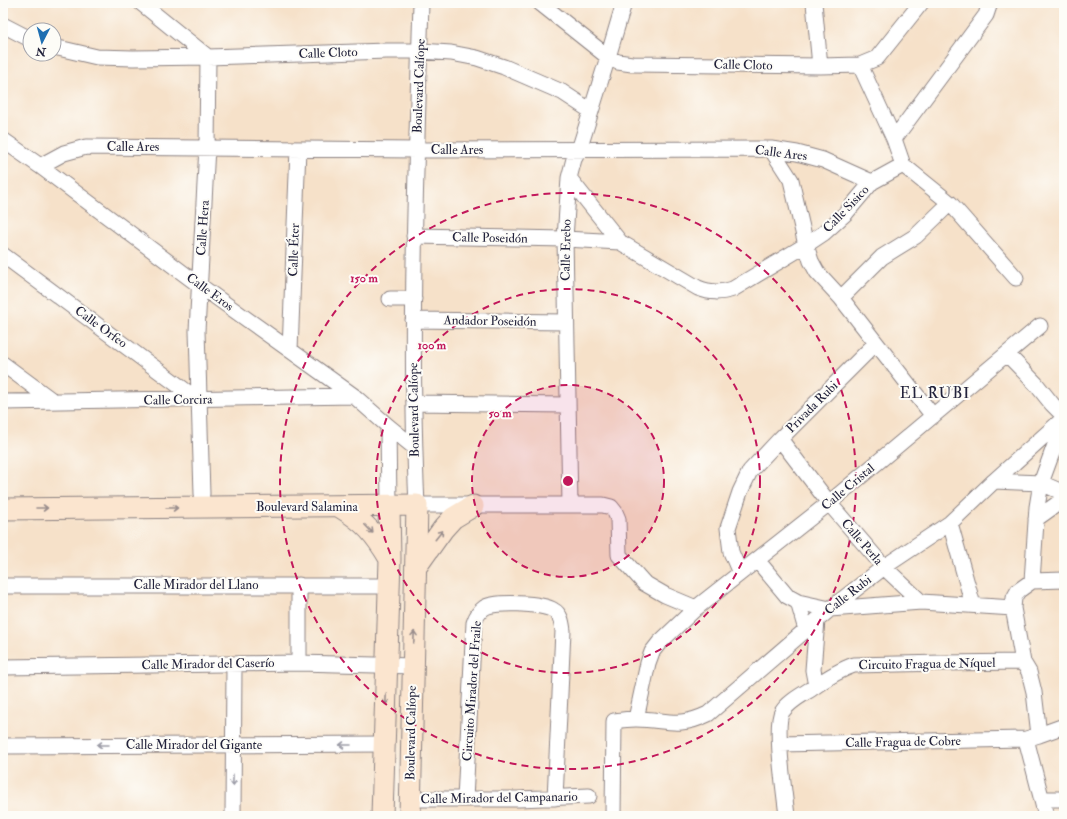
<svg xmlns="http://www.w3.org/2000/svg" width="1067" height="819" font-family="'IM FELL Double Pica',serif">
  <style>
    .lines { fill: none; stroke-linecap: round; stroke-linejoin: round }
    .street-casing { stroke: #8c8282; stroke-width: 17 }
    .secondary-casing { stroke: #8c8282; stroke-width: 23 }
    .street { stroke: #fff; stroke-width: 15 }
    .secondary { stroke: #fbe5cf; stroke-width: 21 }
    .oneway { stroke: #998d8c }
    .oneway2 { stroke: #9c9ca7 }
    .ring { fill: none; stroke: #c2185b; stroke-width: 2; stroke-dasharray: 7 5 }
    .labels { text-anchor: middle; dominant-baseline: central; stroke-width: 4; stroke-linejoin: round; paint-order: stroke }
    .street-label { font-size: 13px; fill: #22223b; stroke: #fdfcf7 }
    .quarter-label { font-size: 15px; letter-spacing: 1px; fill: #22223b; stroke: #fdfcf7 }
    .centre { fill: #c2185b; stroke: #fdfcf7; stroke-width: 2 }
    .ring-label { font-size: 12px; text-anchor: middle; font-weight: bold; fill: #c2185b; stroke: #fdfcf7; stroke-width: 4; stroke-linejoin: round; paint-order: stroke }
  </style>
  <rect width="100%" height="100%" fill="#fdfcf7"/>
  <filter id="ink" filterUnits="userSpaceOnUse"><feTurbulence type="fractalNoise" baseFrequency=".025" numOctaves="2"/><feDisplacementMap in="SourceGraphic" scale="8" xChannelSelector="R" yChannelSelector="G"/><feConvolveMatrix kernelMatrix="1 2 1 2 8 2 1 2 1" color-interpolation-filters="sRGB"/></filter>
  <filter id="wash" filterUnits="userSpaceOnUse"><feTurbulence type="fractalNoise" baseFrequency=".012" numOctaves="4" result="noise"/><feDisplacementMap in="SourceGraphic" scale="16" xChannelSelector="R" yChannelSelector="G"/><feGaussianBlur stdDeviation="0.9" result="paint"/><feColorMatrix in="noise" values="0 0 0 0 0 0 0 0 0 0 0 0 0 0 0 0 0 1.4 0 .05"/><feComposite in="paint" operator="in"/></filter>
  <g filter="url(#wash)">
    <rect width="100%" height="100%" fill="#f6e1c9"/>
  </g>
  <g filter="url(#ink)">
    <g class="lines">
      <g class="street-casing">
        <path id="street" d="M 141,3 L 208,57 L 207,147 L 197,331 L 202,494
          M 421,3 C 416,170 409,338 417,505 L 603,505 L 611,507 L 615,512 L 618,519 L 619,555 L 644,583 L 665,595 L 696,608
          M 540,3 L 608,57 L 618,62 L 632,64 L 820,66 L 860,65 L 877,58 L 921,3
          M 814,3 L 820,66
          M 3,25 L 30,39
          M 54,47 L 97,57 L 133,58 L 208,57 L 387,51 L 420,51 L 451,53 L 477,58 L 504,67 L 562,92 L 591,111
          M 860,65 L 894,139
          M 3,140 L 40,166 L 199,285 L 354,396 L 388,426 L 414,447
          M 771,149 L 791,180 L 806,245 L 811,261 L 817,272 L 841,298 L 933,416
          M 903,165 L 950,203 L 1016,278
          M 40,166 L 64,153 L 86,147 L 417,150 L 771,149 L 797,153 L 823,160 L 872,182
          M 569,178 L 620,242 L 698,288 C 711,293 720,293 733,289 L 806,245 L 824,233 L 846,213 L 872,182 L 903,165 L 894,139 L 986,15 L 990,3
          M 414,236 L 565,239 L 620,242
          M 3,255 L 198,400
          M 841,298 L 882,257 L 916,236 L 950,203
          M 390,299 L 414,299
          M 413,320 L 566,322
          M 290,350 L 298,149
          M 1007,354 L 1036,384 L 1052,404 L 1064,416
          M 3,364 L 53,401
          M 3,402 L 354,396
          M 414,403 L 567,405
          M 388,426 L 389,506
          M 780,439 L 829,503 L 884,567 L 921,602
          M 994,481 L 1041,483 L 1064,493
          M 570,505 L 565,239 L 569,178 L 574,159 L 579,150 L 608,57 L 624,3
          M 1036,519 L 1064,499
          M 950,523 L 973,605
          M 757,560 L 787,596 L 798,602 L 830,609 L 921,602 L 1013,608
          M 740,573 L 731,552 L 728,528 L 740,492 L 750,471 L 780,439 L 875,344
          M 1032,581 L 1064,580
          M 3,586 L 389,586
          M 798,602 L 806,630
          M 299,663 L 299,585
          M 3,667 L 299,663 L 413,666
          M 816,686 L 813,670 L 817,620
          M 636,719 L 648,663 L 652,652 L 659,643 L 696,608 L 829,503 L 1040,326
          M 1039,735 L 1064,726
          M 780,744 L 1026,739
          M 3,746 L 384,744
          M 410,799 L 519,799 L 589,796
          M 465,799 L 474,623 C 476,617 478,612 484,608 C 494,601 543,603 553,610 C 561,614 562,623 563,631 L 555,798
          M 1042,799 L 1064,799
          M 233,816 L 234,665
          M 613,816 L 614,721 C 621,720 629,719 636,719 C 666,719 677,729 708,714 L 830,609 L 884,567 L 950,523 L 994,481 L 1064,418
          M 787,816 C 785,796 774,726 782,712 C 789,701 804,694 814,687 C 827,678 839,670 854,665 L 943,663 L 1023,662
          M 1046,816 L 1026,739 L 1039,735 L 1034,692 L 1029,672 L 1023,662 L 1013,608 L 1014,598 L 1018,591 L 1032,581 L 1037,507 L 1041,483 L 1064,420"/>
      </g>
      <g class="secondary-casing">
        <path id="secondary" d="M 340,507 C 365,522 375,534 390,559
          M 3,509 L 417,505 L 410,816
          M 416,567 L 443,529 L 453,518 L 473,506
          M 382,816 L 390,559 L 389,506"/>
      </g>
      <use href="#street" class="street"/>
      <use href="#secondary" class="secondary"/>
    </g>
    <defs><path id="oneway-shaft" d="M-6 0H5M1.5-3L5.5 0L1.5 3" fill="none" stroke-width="1.6" stroke-linecap="round" stroke-linejoin="round"/></defs>
    <g class="oneway">
      <use href="#oneway-shaft" transform="translate(42 508)"/>
      <use href="#oneway-shaft" transform="translate(172 508)"/>
      <use href="#oneway-shaft" transform="translate(369 529) rotate(46)"/>
      <use href="#oneway-shaft" transform="translate(439 535) rotate(-51)"/>
      <use href="#oneway-shaft" transform="translate(414 637) rotate(-88)"/>
      <use href="#oneway-shaft" transform="translate(386 699) rotate(92)"/>
    </g>
    <g class="oneway2">
      <use href="#oneway-shaft" transform="translate(103 745) rotate(180)"/>
      <use href="#oneway-shaft" transform="translate(345 745) rotate(180)"/>
      <use href="#oneway-shaft" transform="translate(233 780) rotate(91)"/>
    </g>
  </g>
  <circle cx="568" cy="481" r="96" fill="#c2185b" fill-opacity=".12"/>
  <g class="ring">
    <circle cx="568" cy="481" r="96"/>
    <circle cx="568" cy="481" r="192"/>
    <circle cx="568" cy="481" r="288"/>
  </g>
  <g class="labels">
    <g class="street-label">
      <text transform="translate(328 53) rotate(-2)">Calle Cloto</text>
      <text transform="translate(743 65) rotate(1)">Calle Cloto</text>
      <text transform="translate(419 86) rotate(-88)">Boulevard Calíope</text>
      <text x="133" y="147">Calle Ares</text>
      <text x="457" y="150">Calle Ares</text>
      <text transform="translate(781 153) rotate(7)">Calle Ares</text>
      <text transform="translate(846 209) rotate(-46)">Calle Sisico</text>
      <text transform="translate(203 228) rotate(-86)">Calle Hera</text>
      <text transform="translate(490 238) rotate(1)">Calle Poseidón</text>
      <text transform="translate(294 250) rotate(-88)">Calle Éter</text>
      <text transform="translate(566 250) rotate(-89)">Calle Erebo</text>
      <text transform="translate(210 292) rotate(36)">Calle Eros</text>
      <text transform="translate(490 321) rotate(1)">Andador Poseidón</text>
      <text transform="translate(101 327) rotate(36)">Calle Orfeo</text>
      <text transform="translate(178 400) rotate(-1)">Calle Corcira</text>
      <text transform="translate(812 407) rotate(-45)">Privada Rubi</text>
      <text transform="translate(414 410) rotate(-91)">Boulevard Calíope</text>
      <text transform="translate(848 487) rotate(-40)">Calle Cristal</text>
      <text x="307" y="507">Boulevard Salamina</text>
      <text transform="translate(862 542) rotate(49)">Calle Perla</text>
      <text x="196" y="585">Calle Mirador del Llano</text>
      <text transform="translate(848 595) rotate(-38)">Calle Rubi</text>
      <text transform="translate(208 664) rotate(-1)">Calle Mirador del Caserío</text>
      <text transform="translate(927 664) rotate(-1)">Circuito Fragua de Níquel</text>
      <text transform="translate(472 691) rotate(-86)">Circuito Mirador del Fraile</text>
      <text transform="translate(411 733) rotate(-89)">Boulevard Calíope</text>
      <text transform="translate(903 742) rotate(-1)">Calle Fragua de Cobre</text>
      <text x="194" y="745">Calle Mirador del Gigante</text>
      <text transform="translate(499 798) rotate(-1)">Calle Mirador del Campanario</text>
    </g>
    <g class="quarter-label">
      <text x="935" y="393">EL RUBI</text>
    </g>
  </g>
  <circle cx="568" cy="481" r="6" class="centre"/>
  <g class="ring-label">
    <text x="364" y="282">150 m</text>
    <text x="432" y="349">100 m</text>
    <text x="500" y="417">50 m</text>
  </g>
  <rect width="1067" height="819" fill="none" stroke="#fdfcf7" stroke-width="16"/>
  <g transform="translate(42 42) rotate(186)"><circle r="19" fill="#fdfcf7" stroke="#a5a5ac"/>
  <path d="M0-3L7 15L0 10L-7 15Z" fill="#1f6fb2"/>
  <text y="-6" font-size="11" font-weight="bold" text-anchor="middle" fill="#22223b">N</text>
  </g>
</svg>
